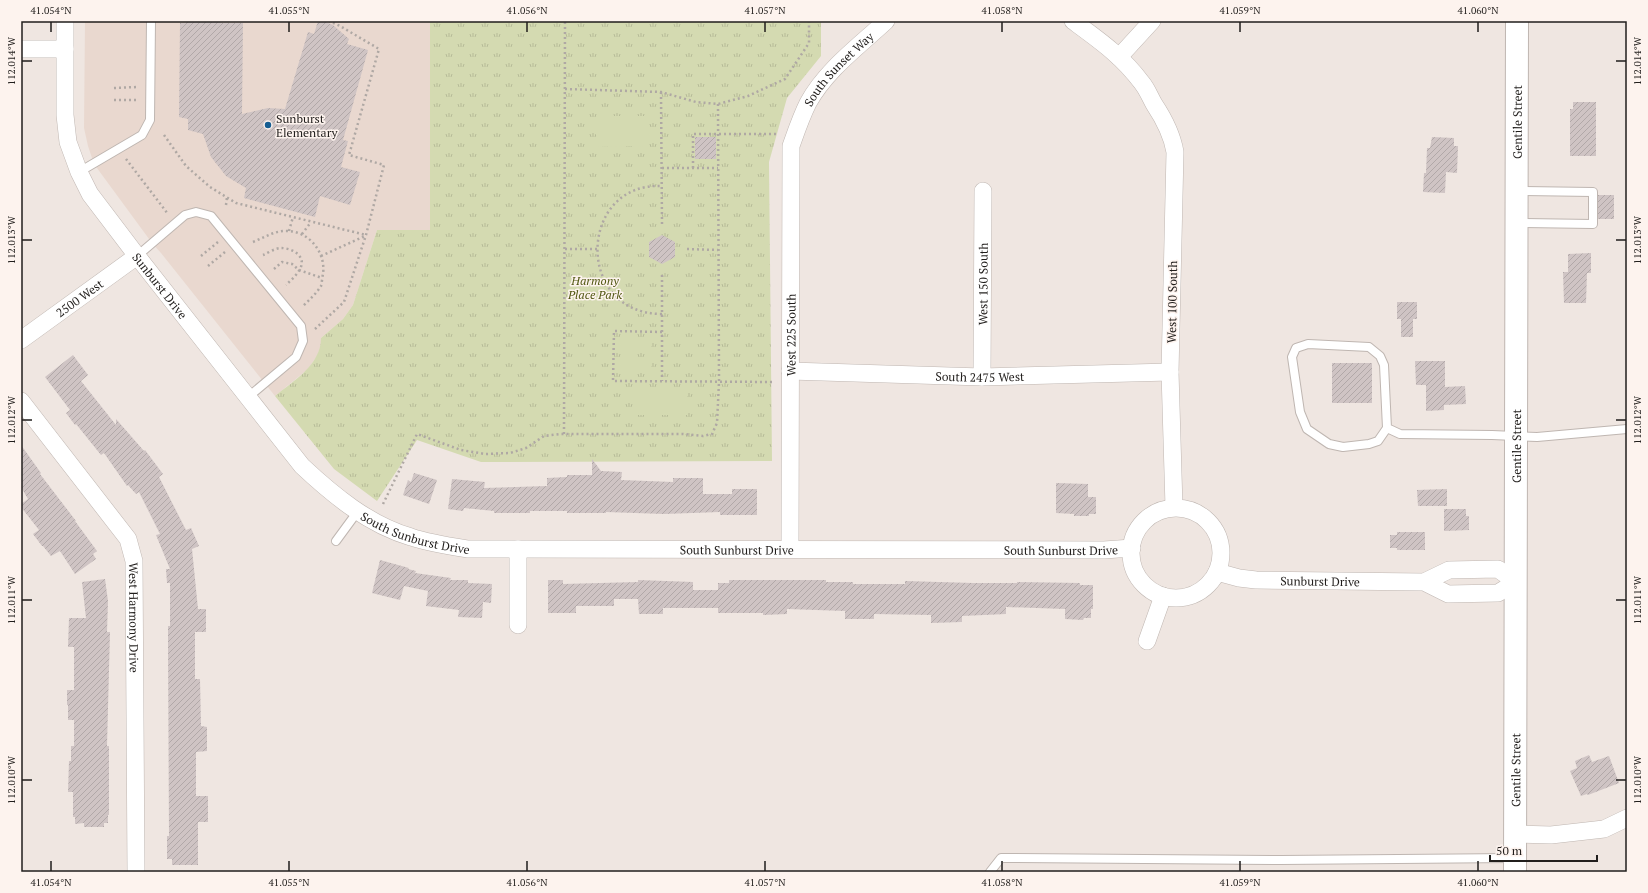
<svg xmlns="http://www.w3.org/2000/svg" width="1648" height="893" font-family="'PT Serif',serif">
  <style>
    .built { fill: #e9d8cf }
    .park { fill: url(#park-tufts) }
    .pitch { fill: #d4dab1 }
    .building { fill: url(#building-hatch) }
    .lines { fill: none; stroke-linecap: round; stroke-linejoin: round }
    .lane-casing { stroke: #bfb6b1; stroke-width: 10 }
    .street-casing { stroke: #bfb6b1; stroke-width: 18 }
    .secondary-casing { stroke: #bfb6b1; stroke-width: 24 }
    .path { stroke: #afa8a4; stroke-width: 2.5; stroke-dasharray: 2 3; stroke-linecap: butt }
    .lane { stroke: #fff; stroke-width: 8 }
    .street { stroke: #fff; stroke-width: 17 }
    .secondary { stroke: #fff; stroke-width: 22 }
    .ticks { fill: none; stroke: #211e1c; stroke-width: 1.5 }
    .poi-dot { fill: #155d91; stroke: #fdf3ee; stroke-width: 1.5 }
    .labels { text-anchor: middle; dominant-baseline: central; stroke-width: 3; stroke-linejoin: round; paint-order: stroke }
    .street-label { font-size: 12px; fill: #211e1c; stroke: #fdf3ee }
    .poi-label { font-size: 12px; fill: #211e1c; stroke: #fdf3ee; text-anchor: start }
    .park-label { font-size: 12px; font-style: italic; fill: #525813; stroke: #fdf3ee }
    .neatline { fill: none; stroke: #211e1c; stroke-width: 1.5 }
    .ticks-label { font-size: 10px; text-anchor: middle; fill: #211e1c }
  </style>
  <defs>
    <pattern id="park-tufts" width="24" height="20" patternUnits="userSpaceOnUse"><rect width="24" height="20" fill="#d4dab1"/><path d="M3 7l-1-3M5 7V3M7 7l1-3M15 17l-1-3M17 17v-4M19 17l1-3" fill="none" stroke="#b6bb98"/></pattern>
    <pattern id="building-hatch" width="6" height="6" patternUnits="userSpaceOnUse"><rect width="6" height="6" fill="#cfc4c4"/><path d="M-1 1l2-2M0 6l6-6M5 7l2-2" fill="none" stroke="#b1a8a8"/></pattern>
  </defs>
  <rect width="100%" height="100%" fill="#efe6e1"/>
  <path class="built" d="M 85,21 L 430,21 L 430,231 L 377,230 L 353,305 L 343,319 L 321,338 L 321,345 L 317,356 L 308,369 L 275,396 L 161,253 L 152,243 L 94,164 L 88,146 L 84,128 Z"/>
  <path class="park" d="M 430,21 L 821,21 L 821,56 L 787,98 L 769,162 L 772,461 L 481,462 L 417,440 L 377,501 L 334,469 L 275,396 C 293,381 321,365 321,338 L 343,319 L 353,305 L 377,230 L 430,230 Z"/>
  <path class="pitch" d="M 596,116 L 645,116 L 645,146 L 596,147 Z
    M 622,338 L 651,338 L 651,351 L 622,351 Z
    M 622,360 L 651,360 L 651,373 L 622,373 Z
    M 636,391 L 687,391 L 687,415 L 636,415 Z"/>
  <path class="building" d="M 186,21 L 221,21 L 220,23 L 243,23 L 242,114 L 268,108 L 285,109 L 308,32 L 314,34 L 318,21 L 326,22 L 333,25 L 349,39 L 347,44 L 368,50 L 343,140 L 348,141 L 341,167 L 360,172 L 350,205 L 320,196 L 315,217 L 244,198 L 246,188 L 226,176 L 211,157 L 203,134 L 188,130 L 188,119 L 179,117 L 180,23 L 186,23 Z
    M 1573,102 L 1596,102 L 1596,156 L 1570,156 L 1570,109 L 1573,109 Z
    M 695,137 L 716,137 L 716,159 L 695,159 Z
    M 1432,137 L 1454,138 L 1454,146 L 1458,146 L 1457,173 L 1446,172 L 1445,193 L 1423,192 L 1424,173 L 1426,173 L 1427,148 L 1430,148 Z
    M 1598,195 L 1614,195 L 1614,219 L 1598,219 Z
    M 662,235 L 675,242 L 675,257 L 662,264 L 649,257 L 649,242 Z
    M 1591,253 L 1591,273 L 1587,273 L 1586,303 L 1564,303 L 1563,272 L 1568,272 L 1568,254 Z
    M 1397,302 L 1417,302 L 1417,319 L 1413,319 L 1413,337 L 1401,337 L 1401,319 L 1397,319 Z
    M 73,355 L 88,375 L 81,381 L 116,425 L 116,419 L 144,451 L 145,450 L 163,474 L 159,477 L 186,530 L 191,528 L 199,546 L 192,549 L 198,609 L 206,609 L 206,632 L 195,632 L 195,679 L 200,679 L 201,726 L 207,727 L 207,751 L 196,752 L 196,796 L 208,796 L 208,822 L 198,822 L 198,865 L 172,865 L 172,859 L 167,859 L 167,836 L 169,836 L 168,643 L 168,626 L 170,626 L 170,583 L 167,583 L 166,569 L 170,569 L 156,535 L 160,534 L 139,492 L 136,494 L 128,485 L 127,486 L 104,453 L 101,455 L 76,424 L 75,425 L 66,413 L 70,410 L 45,377 Z
    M 1415,361 L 1445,361 L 1445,387 L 1465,386 L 1466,404 L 1444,405 L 1444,410 L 1426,411 L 1426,385 L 1416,385 Z
    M 1332,363 L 1372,363 L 1372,403 L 1332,403 Z
    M 21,445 L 41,473 L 40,474 L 76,521 L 75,521 L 97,551 L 93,554 L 96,559 L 75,574 L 60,551 L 51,556 L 43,546 L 42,546 L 33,534 L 39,530 L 21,507 L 21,504 L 28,499 L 21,487 Z
    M 592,459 L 601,471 L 622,472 L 621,480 L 673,482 L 673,478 L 703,478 L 703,494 L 732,494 L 732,489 L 757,489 L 757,515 L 720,515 L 720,512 L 664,514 L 606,512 L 606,513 L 567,513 L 567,511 L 530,511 L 530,513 L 494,513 L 494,511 L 464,508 L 463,511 L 448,509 L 452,479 L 485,482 L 484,488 L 547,486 L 547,478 L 567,477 L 567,475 L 592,475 Z
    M 414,473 L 437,480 L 429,504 L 403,495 L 408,480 L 411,482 Z
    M 1056,483 L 1088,484 L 1088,497 L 1096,497 L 1096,514 L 1089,514 L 1089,516 L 1074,516 L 1074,514 L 1056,513 Z
    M 1447,489 L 1447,506 L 1418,506 L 1417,490 Z
    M 1444,509 L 1466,509 L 1466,516 L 1469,516 L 1469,530 L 1444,531 Z
    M 1397,532 L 1425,532 L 1425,550 L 1397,550 L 1397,548 L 1390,548 L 1390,535 L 1397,535 Z
    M 380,560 L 409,568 L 408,569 L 416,571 L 415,573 L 451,578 L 450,580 L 468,580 L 468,583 L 492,584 L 491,603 L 483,602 L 482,618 L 458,617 L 459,610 L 426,606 L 428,591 L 404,586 L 400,600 L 372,593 Z
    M 105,579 L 108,601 L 107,632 L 110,632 L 107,746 L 109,746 L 109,815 L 108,815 L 108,823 L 104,823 L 104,827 L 84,827 L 84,823 L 75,824 L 75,817 L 73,817 L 73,792 L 68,792 L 69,761 L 71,761 L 71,746 L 74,746 L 74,720 L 68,720 L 68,705 L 67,705 L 67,690 L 74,690 L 74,647 L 68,647 L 69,618 L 86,618 L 82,582 Z
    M 548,580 L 563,580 L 563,584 L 638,582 L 638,580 L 693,582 L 693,590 L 718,590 L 718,583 L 729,583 L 729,580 L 826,580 L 826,582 L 853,582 L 853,584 L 905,584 L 905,581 L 973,583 L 1017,583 L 1017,582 L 1080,583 L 1080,585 L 1093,585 L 1093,609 L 1091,609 L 1091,618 L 1084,618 L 1083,620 L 1065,619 L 1065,609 L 1006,607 L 1006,614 L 962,616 L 962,622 L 931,623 L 931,615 L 874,614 L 874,619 L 845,619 L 845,611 L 787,609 L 787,614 L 763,615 L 763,613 L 718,613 L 718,608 L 663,608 L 663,614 L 639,614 L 638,599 L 614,599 L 614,606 L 576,606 L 576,613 L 548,613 Z
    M 1589,755 L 1592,762 L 1609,756 L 1619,783 L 1588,795 L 1587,794 L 1581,796 L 1570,771 L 1577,768 L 1575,761 Z"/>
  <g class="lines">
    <g class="lane-casing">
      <path id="lane" d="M 79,172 L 142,135 L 150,120 L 151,21
        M 1518,223 L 1593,224 L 1593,192 L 1518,191
        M 137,256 L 185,215 L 196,212 L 211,216 L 301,326 L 303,341 L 296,357 L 247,398
        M 1387,428 L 1378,441 L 1369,444 L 1343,447 L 1329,444 L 1307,429 L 1300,412 L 1292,357 L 1296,348 L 1308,344 L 1369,347 L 1380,356 L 1384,365 L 1387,428 L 1400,434 L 1492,435 L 1537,437 L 1627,429
        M 336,541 L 358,511
        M 990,872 L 1001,858 L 1281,860 L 1514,858"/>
    </g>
    <g class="street-casing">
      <g id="street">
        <path id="s1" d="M 65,21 L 65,115 L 68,142 L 79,172 L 90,194 L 137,256 L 302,466 C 333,495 369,525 411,537 C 429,543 449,546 468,549 L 1104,550 L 1132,548"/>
        <path d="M 1073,21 C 1099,40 1122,56 1142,83 C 1147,89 1150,97 1154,104 C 1164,119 1172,134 1175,152 L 1170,372 L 1174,507"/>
        <path d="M 21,49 L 65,49"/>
        <path d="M 1119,57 L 1152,21"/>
        <path id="s2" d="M 21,340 L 137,256"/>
        <path id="s3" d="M 790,371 L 982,377 L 1170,372"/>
        <path id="s4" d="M 982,377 L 983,191"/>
        <path id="s5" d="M 21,401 L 128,539 L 134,561 L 136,872"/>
        <circle cx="1176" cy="553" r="45"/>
        <path d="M 518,549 L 518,625"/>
        <path id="s6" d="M 790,549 L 791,146 C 796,132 801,117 808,103 C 826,70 859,46 886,21"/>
        <path id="s7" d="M 1217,572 L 1239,578 L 1256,580 L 1424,582 L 1448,594 L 1498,593 L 1516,582 L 1498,569 L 1449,570 L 1424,582"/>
        <path d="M 1147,641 L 1163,596"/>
        <path d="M 1515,834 L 1551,835 L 1604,829 L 1627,818"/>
      </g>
    </g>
    <g class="secondary-casing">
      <g id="secondary">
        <path id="s8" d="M 1515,872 L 1517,21"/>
      </g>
    </g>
    <path class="path" d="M 114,88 L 137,87
      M 565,89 L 661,92 L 696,102 L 718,104 L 748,96 L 785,79 L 809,43 L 809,21
      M 661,92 L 662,224
      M 114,100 L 137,100
      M 164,135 L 186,166 L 210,187 L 236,203 L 366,235
      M 126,159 L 168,214
      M 662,168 L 718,168
      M 693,168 L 693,134 L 779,134
      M 226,205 L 227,197
      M 289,231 L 293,217
      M 302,234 L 311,222
      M 253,242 C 265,237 276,230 288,231 C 310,232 326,253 323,274 C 322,278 322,283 321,286 C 316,294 309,300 302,307
      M 565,249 L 600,249
      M 687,249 L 718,250
      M 263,255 C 268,253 275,248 281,248 C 292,248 307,256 300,269 C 297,275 291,280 286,285
      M 201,256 L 218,242
      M 321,256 L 365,236
      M 208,266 L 225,252
      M 274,269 L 282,262 L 292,264 L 299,270 L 322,278
      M 662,275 L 662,381
      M 662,314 C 574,314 578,182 662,186
      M 315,329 L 344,302 L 366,235 L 384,165 L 349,155 L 379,49 L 340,26 L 329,21
      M 662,332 L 614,331 L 613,381 L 773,382
      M 564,434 L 565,21
      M 383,504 L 417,434 L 461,450 L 485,454 L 510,453 L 526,448 L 544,436 L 560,434 L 683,434 L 703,436 L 712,434 L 717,423 L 719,382 L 718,104"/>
    <use href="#lane" class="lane"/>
    <use href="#street" class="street"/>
    <use href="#secondary" class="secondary"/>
  </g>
  <path class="ticks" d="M 51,22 L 51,32M 289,22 L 289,32M 527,22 L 527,32M 765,22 L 765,32M 1002,22 L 1002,32M 1240,22 L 1240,32M 1478,22 L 1478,32M 22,61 L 32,61M 1616,61 L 1626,61M 22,240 L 32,240M 1616,240 L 1626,240M 22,420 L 32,420M 1616,420 L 1626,420M 22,600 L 32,600M 1616,600 L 1626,600M 22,780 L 32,780M 1616,780 L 1626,780M 51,861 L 51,871M 289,861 L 289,871M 527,861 L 527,871M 765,861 L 765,871M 1002,861 L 1002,871M 1240,861 L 1240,871M 1478,861 L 1478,871"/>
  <circle class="poi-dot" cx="268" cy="125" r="4"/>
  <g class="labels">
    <g class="street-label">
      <text stroke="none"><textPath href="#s6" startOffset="495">South Sunset Way</textPath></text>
      <text stroke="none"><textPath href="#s8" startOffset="750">Gentile Street</textPath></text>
      <text stroke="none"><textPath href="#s4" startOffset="93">West 150 South</textPath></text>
      <text stroke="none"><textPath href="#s1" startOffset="293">Sunburst Drive</textPath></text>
      <text stroke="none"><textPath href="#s2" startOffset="72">2500 West</textPath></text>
      <text transform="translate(1172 302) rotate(-89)">West 100 South</text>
      <text stroke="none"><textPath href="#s6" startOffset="214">West 225 South</textPath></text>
      <text stroke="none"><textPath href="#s3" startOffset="190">South 2475 West</textPath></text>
      <text stroke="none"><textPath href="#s8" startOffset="426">Gentile Street</textPath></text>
      <text stroke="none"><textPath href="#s1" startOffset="657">South Sunburst Drive</textPath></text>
      <text stroke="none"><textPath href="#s1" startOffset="981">South Sunburst Drive</textPath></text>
      <text stroke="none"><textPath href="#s1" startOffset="1305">South Sunburst Drive</textPath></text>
      <text stroke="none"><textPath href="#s7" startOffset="104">Sunburst Drive</textPath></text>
      <text stroke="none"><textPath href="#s5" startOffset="254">West Harmony Drive</textPath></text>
      <text stroke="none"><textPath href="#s8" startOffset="102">Gentile Street</textPath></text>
    </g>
    <g class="poi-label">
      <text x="276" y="118">Sunburst<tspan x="276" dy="14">Elementary</tspan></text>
    </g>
    <g class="park-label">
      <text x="595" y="280">Harmony<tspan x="595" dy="14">Place Park</tspan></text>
    </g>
  </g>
  <rect width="1648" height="893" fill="none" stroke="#fdf3ee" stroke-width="44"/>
  <path d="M1490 855v6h107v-6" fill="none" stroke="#211e1c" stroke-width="2"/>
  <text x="1496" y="855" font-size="12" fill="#211e1c" stroke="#fdf3ee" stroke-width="3" paint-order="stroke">50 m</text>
  <rect x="22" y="22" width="1604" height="849" class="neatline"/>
  <g class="ticks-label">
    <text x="51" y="14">41.054°N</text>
    <text x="289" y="14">41.055°N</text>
    <text x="527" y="14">41.056°N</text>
    <text x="765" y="14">41.057°N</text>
    <text x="1002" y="14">41.058°N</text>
    <text x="1240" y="14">41.059°N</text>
    <text x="1478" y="14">41.060°N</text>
    <text transform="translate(1637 61) rotate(-90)" y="4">112.014°W</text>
    <text transform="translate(11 61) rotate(-90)" y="4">112.014°W</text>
    <text transform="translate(1637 240) rotate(-90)" y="4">112.013°W</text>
    <text transform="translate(11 240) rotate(-90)" y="4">112.013°W</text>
    <text transform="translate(1637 420) rotate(-90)" y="4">112.012°W</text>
    <text transform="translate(11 420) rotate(-90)" y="4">112.012°W</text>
    <text transform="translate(1637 600) rotate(-90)" y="4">112.011°W</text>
    <text transform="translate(11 600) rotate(-90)" y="4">112.011°W</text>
    <text transform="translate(1637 780) rotate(-90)" y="4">112.010°W</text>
    <text transform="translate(11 780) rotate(-90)" y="4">112.010°W</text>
    <text x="51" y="886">41.054°N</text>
    <text x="289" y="886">41.055°N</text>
    <text x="527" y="886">41.056°N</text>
    <text x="765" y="886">41.057°N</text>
    <text x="1002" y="886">41.058°N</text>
    <text x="1240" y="886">41.059°N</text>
    <text x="1478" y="886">41.060°N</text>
  </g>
</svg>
